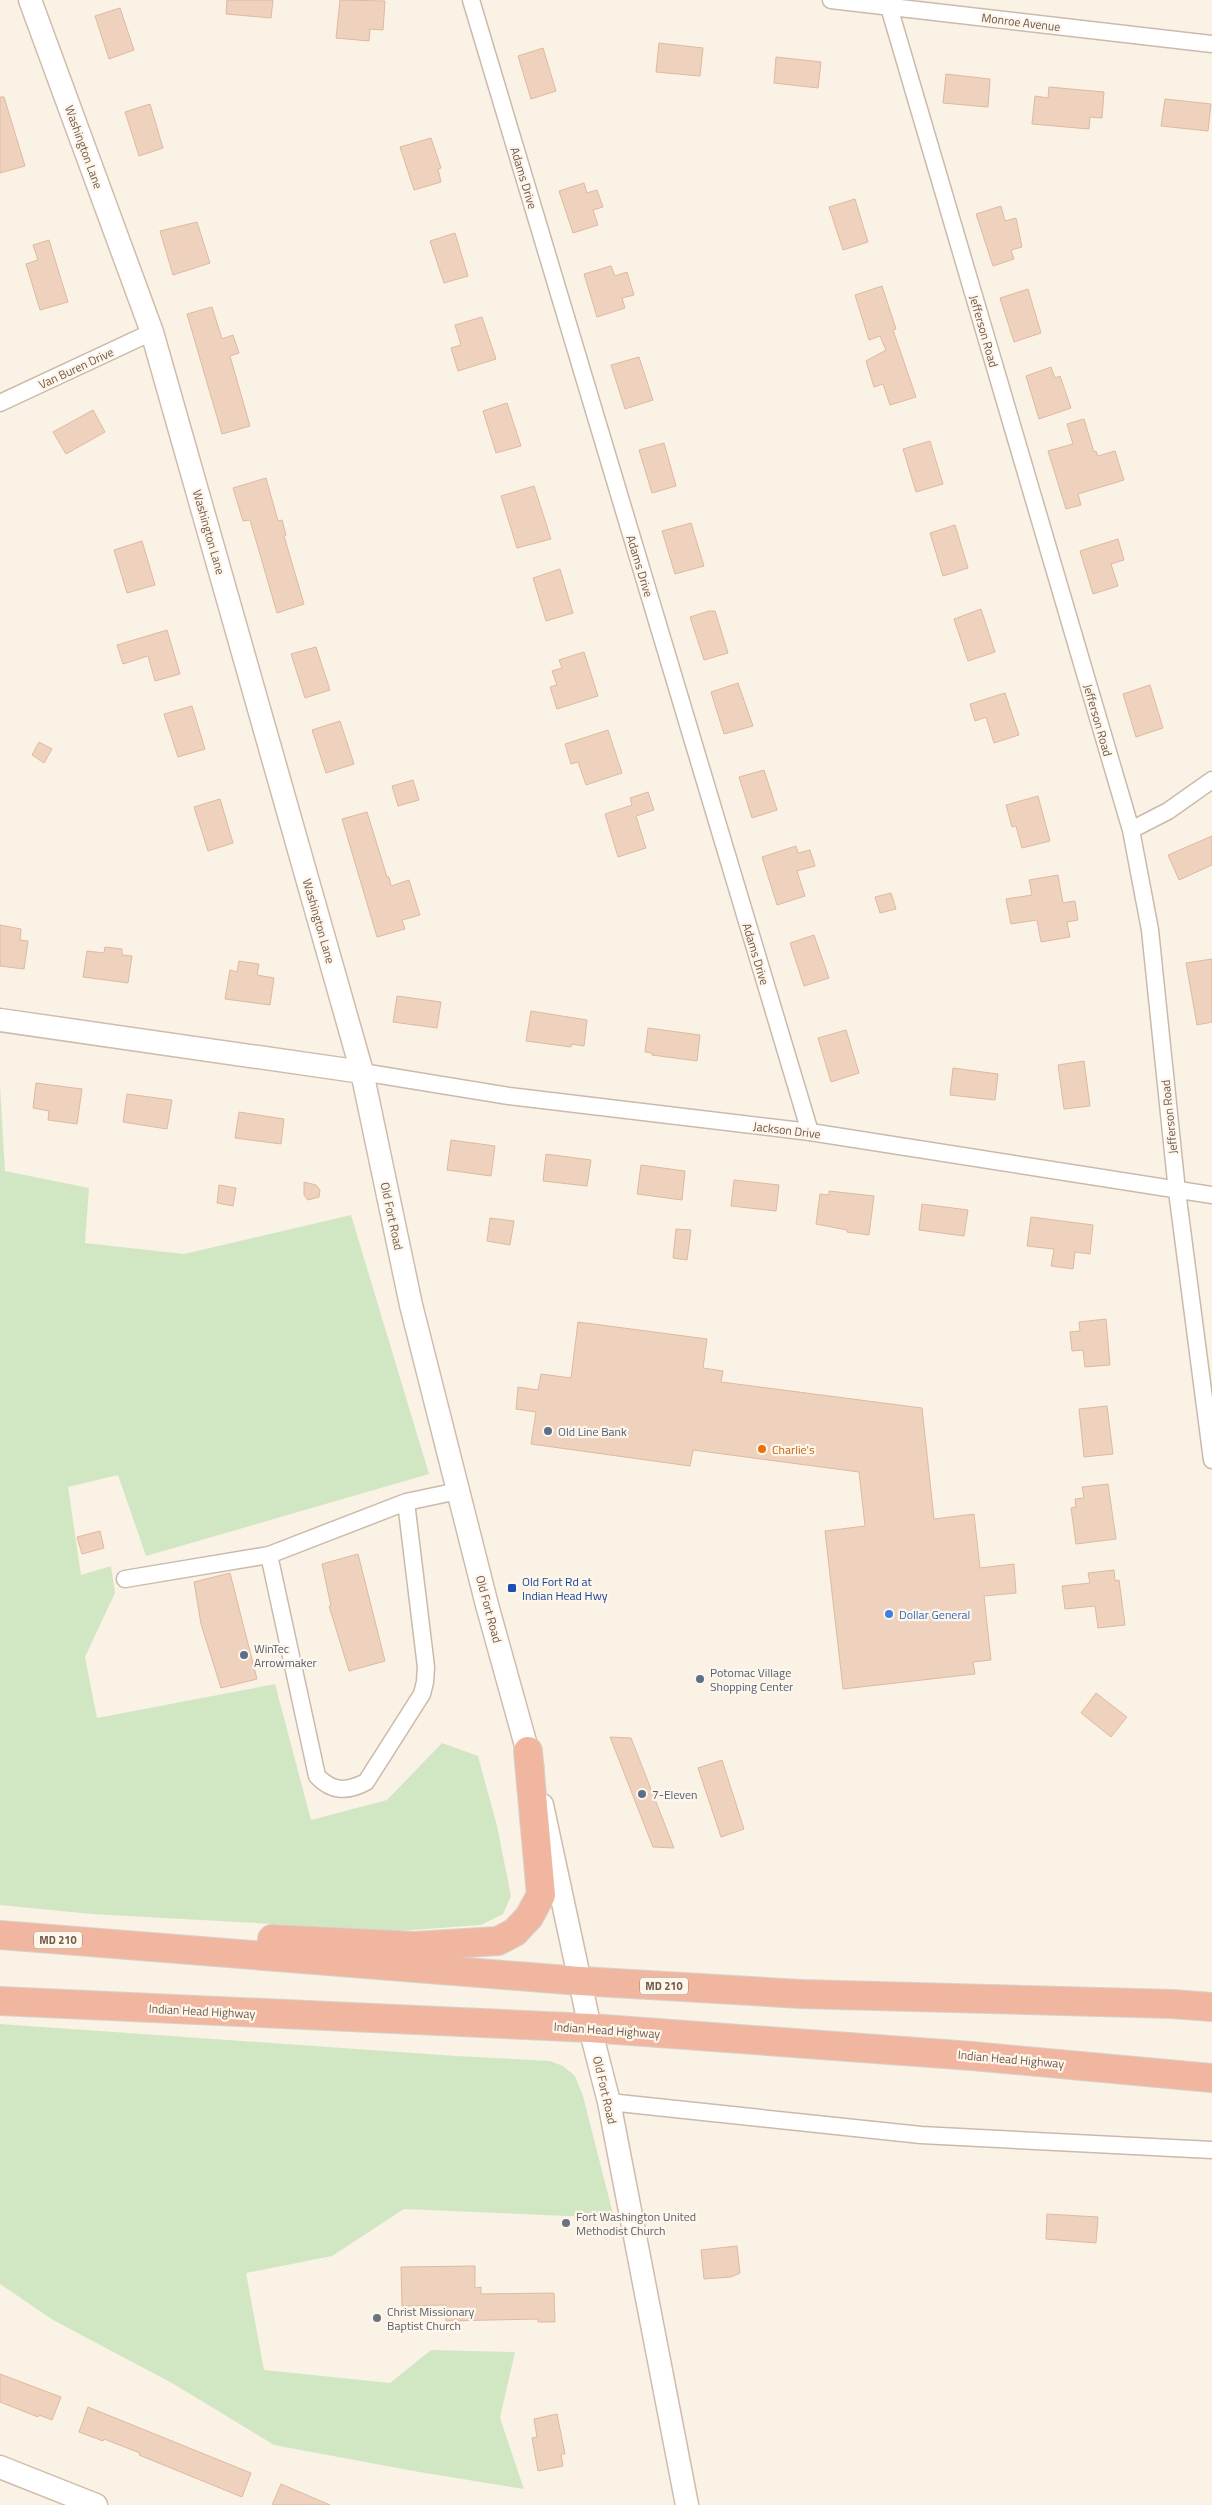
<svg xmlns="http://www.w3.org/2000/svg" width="1212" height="2505" font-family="'Titillium Web',sans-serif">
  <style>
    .green { fill: #d1e7c4 }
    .building { fill: #eed2be; stroke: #dfb99f }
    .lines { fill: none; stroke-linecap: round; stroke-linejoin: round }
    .street-casing { stroke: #cbbaab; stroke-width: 19 }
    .secondary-casing { stroke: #d0bcac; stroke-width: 25 }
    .highway-casing { stroke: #d7d1cd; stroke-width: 30 }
    .street { stroke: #fff; stroke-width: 16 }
    .secondary { stroke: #fff; stroke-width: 22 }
    .highway { stroke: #f0b69f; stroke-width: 28 }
    .service-dot { fill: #5c6f8a; stroke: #fef6ea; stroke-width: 2 }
    .food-dot { fill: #e8710a; stroke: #fef6ea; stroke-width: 2 }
    .transit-dot { fill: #1a4fb4; stroke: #fef6ea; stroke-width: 2 }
    .shop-dot { fill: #3f7fe0; stroke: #fef6ea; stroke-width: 2 }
    .worship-dot { fill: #6b7280; stroke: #fef6ea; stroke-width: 2 }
    .labels { text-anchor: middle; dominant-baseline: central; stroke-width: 4.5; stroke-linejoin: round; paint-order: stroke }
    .shield { fill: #fef6ea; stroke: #9b897b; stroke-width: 1 }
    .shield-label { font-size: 11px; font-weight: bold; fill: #715a4c }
    .street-label { font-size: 12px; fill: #715a4c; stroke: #fef6ea }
    .service-label { font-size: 12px; fill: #4e5e75; stroke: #fef6ea; text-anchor: start }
    .food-label { font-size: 12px; fill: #c56008; stroke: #fef6ea; text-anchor: start }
    .transit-label { font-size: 12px; fill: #164399; stroke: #fef6ea; text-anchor: start }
    .shop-label { font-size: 12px; fill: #366cbe; stroke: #fef6ea; text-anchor: start }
    .worship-label { font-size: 12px; fill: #5b616d; stroke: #fef6ea; text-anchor: start }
  </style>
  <rect width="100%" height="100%" fill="#faf2e4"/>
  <path class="green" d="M 0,1086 L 5,1171 L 89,1188 L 85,1243 L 184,1254 L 351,1215 L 429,1474 L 146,1556 L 118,1475 L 68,1487 L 81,1575 L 111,1566 L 115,1593 L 85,1657 L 97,1718 L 275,1684 L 311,1820 L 387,1800 L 442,1743 L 478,1756 L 497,1826 L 511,1896 L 503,1914 L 481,1925 L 398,1931 L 92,1914 L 0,1905 Z
    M 0,2024 L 456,2056 L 550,2061 L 563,2066 L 575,2076 L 583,2096 L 614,2218 L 404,2209 L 332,2256 L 246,2273 L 264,2370 L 390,2383 L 431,2350 L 515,2352 L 500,2418 L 524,2489 L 419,2472 L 274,2445 L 172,2383 L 53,2320 L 0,2284 Z"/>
  <path class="building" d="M 227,0 L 273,0 L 271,18 L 226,14 Z
    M 340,0 L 385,1 L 383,30 L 370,29 L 369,41 L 336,38 Z
    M 120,8 L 134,50 L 109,59 L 95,16 Z
    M 659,43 L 703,48 L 700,76 L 656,72 Z
    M 543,48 L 556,91 L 531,99 L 518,56 Z
    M 776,57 L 821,62 L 818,88 L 774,83 Z
    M 946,74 L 990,79 L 988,107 L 943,103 Z
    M 1049,87 L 1104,92 L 1102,118 L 1090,117 L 1089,129 L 1032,124 L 1035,96 L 1048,98 Z
    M 0,97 L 4,97 L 25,166 L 0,173 Z
    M 1165,99 L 1211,104 L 1208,131 L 1161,126 Z
    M 150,104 L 163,148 L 139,156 L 125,112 Z
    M 431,138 L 441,168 L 438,169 L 441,182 L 414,190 L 400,147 Z
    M 584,183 L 587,193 L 597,190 L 603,207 L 593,210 L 598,225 L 573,233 L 559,191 Z
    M 855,199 L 868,242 L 843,250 L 829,207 Z
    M 1001,206 L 1005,221 L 1016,218 L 1022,247 L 1011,250 L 1014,259 L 993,266 L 976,214 Z
    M 197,222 L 210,263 L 173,275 L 160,231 Z
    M 455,233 L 468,276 L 444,283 L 430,241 Z
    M 49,240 L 68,302 L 40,310 L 26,264 L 38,260 L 33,245 Z
    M 611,266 L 615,276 L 627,272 L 634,295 L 622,298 L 625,308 L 597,317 L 584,274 Z
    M 882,286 L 896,329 L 893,330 L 916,397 L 890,405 L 883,384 L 874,387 L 866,361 L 886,350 L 880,336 L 869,340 L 855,295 Z
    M 1028,289 L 1041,333 L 1014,342 L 1000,298 Z
    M 212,307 L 222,339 L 233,335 L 239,353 L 230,356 L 250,426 L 222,434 L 187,314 Z
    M 482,317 L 496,359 L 458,371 L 451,348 L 461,345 L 455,325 Z
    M 639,357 L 653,400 L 625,409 L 611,365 Z
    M 1051,367 L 1055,378 L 1060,376 L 1071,408 L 1039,419 L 1026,376 Z
    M 507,403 L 521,446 L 496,453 L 483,411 Z
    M 93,410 L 105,432 L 66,454 L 53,432 Z
    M 1084,419 L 1094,452 L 1096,451 L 1098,456 L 1115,451 L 1124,480 L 1078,494 L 1081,505 L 1066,509 L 1048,451 L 1073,444 L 1067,424 Z
    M 930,441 L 943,484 L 916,492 L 903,449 Z
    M 664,443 L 676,486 L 652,493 L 639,450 Z
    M 266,478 L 278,521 L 282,520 L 286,535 L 284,536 L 304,604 L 277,613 L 250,520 L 243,521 L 233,488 Z
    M 534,486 L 551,539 L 517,548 L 501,496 Z
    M 691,523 L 704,566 L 675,574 L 662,531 Z
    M 955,525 L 968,568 L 943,576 L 930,533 Z
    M 1118,539 L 1124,560 L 1111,564 L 1118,586 L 1093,594 L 1080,551 Z
    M 142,541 L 155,585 L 127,593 L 114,550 Z
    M 560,569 L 573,613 L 546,621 L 533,578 Z
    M 981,609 L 995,652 L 968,661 L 954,619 Z
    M 709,611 L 715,611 L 728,653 L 704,660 L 690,617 Z
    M 167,630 L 180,674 L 155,681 L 148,656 L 123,664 L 117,645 Z
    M 316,647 L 330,690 L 305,698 L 291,654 Z
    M 584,652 L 598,696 L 557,709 L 550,687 L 557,685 L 552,671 L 562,668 L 559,660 Z
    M 738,683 L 753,726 L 724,734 L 711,692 Z
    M 1150,685 L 1163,728 L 1136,737 L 1123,694 Z
    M 1005,693 L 1019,735 L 994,743 L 986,717 L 975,721 L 970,704 Z
    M 192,706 L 205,749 L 178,757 L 164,714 Z
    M 340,721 L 354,764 L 326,773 L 312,730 Z
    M 608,730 L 622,773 L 586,785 L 578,762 L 571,764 L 565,744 Z
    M 39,742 L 52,749 L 44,763 L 32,755 Z
    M 764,770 L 777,810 L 752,818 L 739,777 Z
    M 413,780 L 419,800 L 398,806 L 392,786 Z
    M 648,792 L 654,810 L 636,816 L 646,848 L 618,857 L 605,814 L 632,805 L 630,798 Z
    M 1038,796 L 1050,841 L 1022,848 L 1016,826 L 1012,827 L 1006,805 Z
    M 220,799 L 233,843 L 208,851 L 194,807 Z
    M 367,812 L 387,877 L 389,877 L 391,886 L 409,880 L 420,915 L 402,920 L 405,929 L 377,937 L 342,819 Z
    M 1212,836 L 1212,865 L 1179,880 L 1168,855 Z
    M 796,846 L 798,853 L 810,850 L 815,866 L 797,871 L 805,896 L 777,905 L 762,857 Z
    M 1058,875 L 1063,903 L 1075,901 L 1078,920 L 1067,922 L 1070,937 L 1041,942 L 1037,920 L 1011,924 L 1006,899 L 1032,895 L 1029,880 Z
    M 891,893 L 896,909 L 880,913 L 875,897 Z
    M 0,925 L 21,929 L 20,940 L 28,941 L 24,969 L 0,966 Z
    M 814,935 L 829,978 L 804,986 L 790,943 Z
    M 105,947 L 122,949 L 122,955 L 132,956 L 128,983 L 83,977 L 87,951 L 104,953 Z
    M 1212,959 L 1212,1022 L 1197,1025 L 1186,963 Z
    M 239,961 L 259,964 L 257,975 L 274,978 L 270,1005 L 225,999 L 230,970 L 237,972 Z
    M 397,996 L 441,1002 L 437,1028 L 393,1022 Z
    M 531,1011 L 587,1020 L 584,1046 L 572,1044 L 571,1047 L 526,1041 Z
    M 648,1028 L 700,1035 L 697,1061 L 652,1055 L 652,1053 L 645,1052 Z
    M 846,1030 L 859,1073 L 831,1082 L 818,1038 Z
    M 1084,1061 L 1090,1106 L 1064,1109 L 1058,1065 Z
    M 953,1068 L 998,1074 L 995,1100 L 950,1095 Z
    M 36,1083 L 82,1089 L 77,1124 L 48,1120 L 49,1111 L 33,1108 Z
    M 127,1094 L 172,1100 L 167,1129 L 123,1122 Z
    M 239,1112 L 284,1119 L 281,1144 L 235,1138 Z
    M 451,1140 L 495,1146 L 491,1176 L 447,1170 Z
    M 546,1154 L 591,1160 L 587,1186 L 543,1181 Z
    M 641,1165 L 685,1171 L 682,1200 L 637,1194 Z
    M 734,1180 L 779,1185 L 776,1211 L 731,1206 Z
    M 304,1182 L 316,1185 L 320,1190 L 319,1197 L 308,1200 L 304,1195 Z
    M 219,1185 L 236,1188 L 233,1206 L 217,1203 Z
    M 829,1191 L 874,1196 L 869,1235 L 847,1232 L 847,1230 L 816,1224 L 820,1194 L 829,1195 Z
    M 922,1204 L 968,1210 L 964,1236 L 919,1230 Z
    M 1031,1217 L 1093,1225 L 1090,1254 L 1075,1252 L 1073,1269 L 1051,1266 L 1054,1249 L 1027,1246 Z
    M 490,1218 L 514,1221 L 510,1245 L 487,1241 Z
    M 676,1229 L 691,1230 L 687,1260 L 673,1258 Z
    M 1106,1319 L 1110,1365 L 1085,1367 L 1083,1350 L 1072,1351 L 1070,1332 L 1080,1331 L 1079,1322 Z
    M 578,1322 L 707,1339 L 703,1368 L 723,1371 L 721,1382 L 922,1408 L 934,1519 L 974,1514 L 980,1568 L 1014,1564 L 1016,1593 L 984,1596 L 991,1660 L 973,1662 L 975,1674 L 843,1689 L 825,1531 L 865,1526 L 859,1472 L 693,1450 L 690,1466 L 531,1444 L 536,1412 L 516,1409 L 518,1387 L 538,1390 L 541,1374 L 571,1378 Z
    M 1107,1406 L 1113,1454 L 1084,1457 L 1079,1409 Z
    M 1108,1484 L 1116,1539 L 1076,1544 L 1071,1508 L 1076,1507 L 1075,1499 L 1084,1498 L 1082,1487 Z
    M 100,1531 L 104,1548 L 82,1554 L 77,1537 Z
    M 358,1554 L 385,1661 L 349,1671 L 329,1606 L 331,1606 L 322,1564 Z
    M 1114,1570 L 1115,1581 L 1119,1580 L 1125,1625 L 1098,1628 L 1095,1606 L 1065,1609 L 1062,1586 L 1090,1583 L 1088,1573 Z
    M 230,1573 L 257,1679 L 221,1688 L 201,1624 L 194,1582 Z
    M 1096,1693 L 1127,1717 L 1111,1737 L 1081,1713 Z
    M 610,1737 L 631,1738 L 674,1848 L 653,1847 Z
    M 722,1760 L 744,1829 L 721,1837 L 698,1768 Z
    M 1047,2214 L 1098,2217 L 1096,2243 L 1046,2239 Z
    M 737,2246 L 740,2273 L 731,2277 L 704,2279 L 701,2250 Z
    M 475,2266 L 475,2288 L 481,2287 L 481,2294 L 554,2293 L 555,2322 L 538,2322 L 538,2319 L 446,2321 L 446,2305 L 402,2306 L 401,2267 Z
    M 0,2374 L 61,2397 L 52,2420 L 39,2415 L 38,2417 L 0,2402 Z
    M 88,2407 L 251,2473 L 242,2497 L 139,2455 L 140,2453 L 104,2439 L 103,2441 L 79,2432 Z
    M 557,2414 L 565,2454 L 561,2454 L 563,2466 L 538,2471 L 532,2438 L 537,2437 L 534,2419 Z
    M 281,2484 L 330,2505 L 272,2505 Z"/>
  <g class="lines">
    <g class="street-casing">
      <path id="street" d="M 471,0 L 810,1132
        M 831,0 L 1212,44
        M 890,0 L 889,7 L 1131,830 L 1150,930 L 1177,1191 L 1212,1460
        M 0,403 L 152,332
        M 1131,830 L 1168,811 L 1212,780
        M 362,1072 L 509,1096 L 810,1132 L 1212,1195
        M 269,1555 L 317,1776 C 332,1792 347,1792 366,1782 L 422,1694 L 425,1682 L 426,1667 L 406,1502
        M 125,1579 L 269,1555 L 406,1502 L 458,1491
        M 609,2102 L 921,2135 L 1212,2150"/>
    </g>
    <g class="secondary-casing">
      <path id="secondary" d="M 30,0 L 152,332 L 362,1072 L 411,1305 L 487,1605 L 532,1767
        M 0,1020 L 362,1072
        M 542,1805 L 590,2028 L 609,2102 L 687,2505
        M 0,2467 L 96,2505"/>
    </g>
    <g class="highway-casing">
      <path id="highway" d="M 0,1935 L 580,1981 L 801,1994 L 1172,2004 L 1212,2007
        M 272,1939 L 415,1946 L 498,1941 L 515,1932 L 529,1917 L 541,1895 L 528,1751
        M 0,2001 L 590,2028 L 972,2056 L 1212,2078"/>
    </g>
    <use href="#street" class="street"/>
    <use href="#secondary" class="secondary"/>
    <use href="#highway" class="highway"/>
  </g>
  <g class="service-dot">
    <circle cx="548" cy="1431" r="5"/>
    <circle cx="244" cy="1655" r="5"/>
    <circle cx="700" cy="1679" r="5"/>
    <circle cx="642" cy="1794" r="5"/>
  </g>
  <circle class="food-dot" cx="762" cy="1449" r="5"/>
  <rect class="transit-dot" x="507" y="1583" width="10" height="10" rx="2.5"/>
  <circle class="shop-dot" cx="889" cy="1614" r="5"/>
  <g class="worship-dot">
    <circle cx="566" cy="2223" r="5"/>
    <circle cx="377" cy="2318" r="5"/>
  </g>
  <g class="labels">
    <g class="shield">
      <rect x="34" y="1931.5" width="48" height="17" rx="4"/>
      <rect x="640" y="1977.5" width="48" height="17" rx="4"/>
    </g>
    <g class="shield-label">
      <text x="58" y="1940">MD 210</text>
      <text x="664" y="1986">MD 210</text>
    </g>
    <g class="street-label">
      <text transform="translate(1021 22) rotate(7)">Monroe Avenue</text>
      <text transform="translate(84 147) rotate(70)">Washington Lane</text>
      <text transform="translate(524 178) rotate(73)">Adams Drive</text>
      <text transform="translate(984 331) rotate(74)">Jefferson Road</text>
      <text transform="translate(76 368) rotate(-25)">Van Buren Drive</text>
      <text transform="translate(209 532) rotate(74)">Washington Lane</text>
      <text transform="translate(640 566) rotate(73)">Adams Drive</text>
      <text transform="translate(1098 720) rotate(74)">Jefferson Road</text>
      <text transform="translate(319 921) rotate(74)">Washington Lane</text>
      <text transform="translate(756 954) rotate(73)">Adams Drive</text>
      <text transform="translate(1169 1117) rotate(-96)">Jefferson Road</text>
      <text transform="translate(787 1130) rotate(7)">Jackson Drive</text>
      <text transform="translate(392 1216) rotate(78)">Old Fort Road</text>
      <text transform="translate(489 1609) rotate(75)">Old Fort Road</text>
      <text transform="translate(202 2011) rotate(3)">Indian Head Highway</text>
      <text transform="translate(607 2030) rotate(4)">Indian Head Highway</text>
      <text transform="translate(1011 2059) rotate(5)">Indian Head Highway</text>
      <text transform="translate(605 2090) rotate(77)">Old Fort Road</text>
    </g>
    <g class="service-label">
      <text x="558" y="1431">Old Line Bank</text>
      <text x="254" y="1648">WinTec<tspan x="254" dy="14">Arrowmaker</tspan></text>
      <text x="710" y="1672">Potomac Village<tspan x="710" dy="14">Shopping Center</tspan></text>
      <text x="652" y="1794">7-Eleven</text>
    </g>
    <g class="food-label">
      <text x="772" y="1449">Charlie's</text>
    </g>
    <g class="transit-label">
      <text x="522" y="1581">Old Fort Rd at<tspan x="522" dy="14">Indian Head Hwy</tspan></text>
    </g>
    <g class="shop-label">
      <text x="899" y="1614">Dollar General</text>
    </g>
    <g class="worship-label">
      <text x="576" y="2216">Fort Washington United<tspan x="576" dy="14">Methodist Church</tspan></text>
      <text x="387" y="2311">Christ Missionary<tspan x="387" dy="14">Baptist Church</tspan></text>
    </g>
  </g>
</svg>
